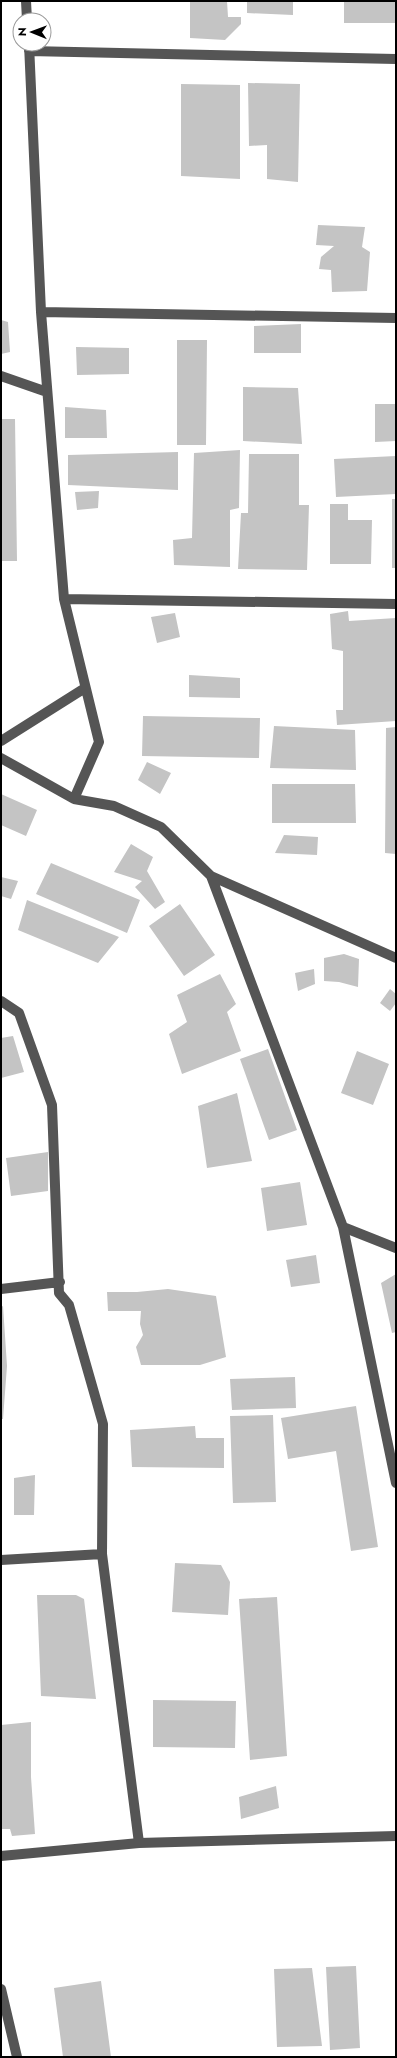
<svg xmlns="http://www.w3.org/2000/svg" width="397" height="2058" font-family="Jost,sans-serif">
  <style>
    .building { fill: #c4c4c4 }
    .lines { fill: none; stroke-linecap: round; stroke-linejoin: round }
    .minor { stroke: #555; stroke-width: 10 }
  </style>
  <rect width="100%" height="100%" fill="#fff"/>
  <path class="building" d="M 190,1 L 227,1 L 228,17 L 241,17 L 241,24 L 225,40 L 190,38 Z
    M 247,1 L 293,1 L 293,15 L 247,13 Z
    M 344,1 L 396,1 L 396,23 L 344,23 Z
    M 248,83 L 300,84 L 298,182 L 267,179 L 267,145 L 249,146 Z
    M 181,84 L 240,85 L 240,179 L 181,176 Z
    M 318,225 L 365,227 L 362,247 L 370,252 L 367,291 L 332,292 L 331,270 L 319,269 L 321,257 L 334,246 L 316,245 Z
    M 1,320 L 8,322 L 10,352 L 1,354 Z
    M 301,324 L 301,353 L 254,353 L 254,326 Z
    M 177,340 L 207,340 L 206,445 L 177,445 Z
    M 76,347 L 129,348 L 129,374 L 77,375 Z
    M 243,387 L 298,388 L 302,444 L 243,441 Z
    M 375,404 L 396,404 L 396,441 L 375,442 Z
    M 65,407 L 106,410 L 107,438 L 65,438 Z
    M 1,419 L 15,419 L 17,561 L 1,561 Z
    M 240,450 L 239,508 L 230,510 L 230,567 L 174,565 L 173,540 L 192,538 L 194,453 Z
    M 178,452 L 178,490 L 68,485 L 68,455 Z
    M 249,454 L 299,454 L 299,505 L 309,505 L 307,570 L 238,569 L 241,513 L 248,513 Z
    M 396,456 L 396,494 L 336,497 L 334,459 Z
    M 99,491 L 98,508 L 77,510 L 75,492 Z
    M 392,499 L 396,499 L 396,568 L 392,568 Z
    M 330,504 L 348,504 L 348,520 L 372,520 L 371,564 L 330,564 Z
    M 348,611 L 349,621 L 396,618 L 396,721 L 337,725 L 336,710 L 343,710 L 343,651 L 332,649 L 330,614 Z
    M 175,613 L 180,637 L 157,643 L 151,617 Z
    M 189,675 L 240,678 L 240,698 L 189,697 Z
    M 143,716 L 260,718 L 259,758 L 142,756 Z
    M 274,726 L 355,730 L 356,770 L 270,768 Z
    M 396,727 L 396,854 L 385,853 L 386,728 Z
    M 147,762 L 171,773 L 160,794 L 138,780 Z
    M 272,784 L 355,784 L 356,823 L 272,823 Z
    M 1,794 L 37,810 L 26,836 L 1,825 Z
    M 284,835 L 318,837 L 317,855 L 275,853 Z
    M 131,844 L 153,857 L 147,871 L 165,902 L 155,909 L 135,887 L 142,881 L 114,872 Z
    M 51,863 L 140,900 L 127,933 L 36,894 Z
    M 1,877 L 18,881 L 11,899 L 1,896 Z
    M 27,900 L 119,937 L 98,963 L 18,930 Z
    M 180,904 L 215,955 L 184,976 L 149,926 Z
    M 344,954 L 359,959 L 358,987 L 339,982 L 324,981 L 324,958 Z
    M 314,969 L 315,984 L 298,991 L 295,973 Z
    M 220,974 L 236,1004 L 227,1012 L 241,1051 L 182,1074 L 169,1034 L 187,1022 L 177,995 Z
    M 390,989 L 396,994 L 396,1003 L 390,1011 L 380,1003 Z
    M 13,1036 L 24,1072 L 1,1078 L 1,1038 Z
    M 268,1049 L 297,1130 L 269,1140 L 240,1059 Z
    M 357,1051 L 389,1064 L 373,1105 L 341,1093 Z
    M 237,1093 L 252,1161 L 207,1168 L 198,1106 Z
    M 48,1152 L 48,1191 L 11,1196 L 6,1158 Z
    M 300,1182 L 307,1225 L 267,1231 L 261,1188 Z
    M 316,1255 L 320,1283 L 291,1287 L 286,1260 Z
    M 396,1274 L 396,1332 L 392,1333 L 381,1283 Z
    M 168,1289 L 216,1296 L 226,1357 L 200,1365 L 141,1365 L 136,1347 L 143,1335 L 140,1324 L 141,1311 L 108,1311 L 107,1292 L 137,1292 Z
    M 3,1306 L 7,1366 L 3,1419 L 1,1419 L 1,1307 Z
    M 295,1377 L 296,1408 L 232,1410 L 230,1379 Z
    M 356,1406 L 378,1547 L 351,1551 L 336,1451 L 288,1459 L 281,1418 Z
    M 273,1415 L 276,1502 L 233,1503 L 230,1416 Z
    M 195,1426 L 196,1438 L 224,1438 L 224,1468 L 132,1467 L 130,1430 Z
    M 35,1475 L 34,1515 L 14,1515 L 14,1478 Z
    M 175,1563 L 221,1565 L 230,1582 L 228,1615 L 172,1612 Z
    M 37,1595 L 76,1595 L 84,1599 L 96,1699 L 41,1696 Z
    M 277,1597 L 287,1756 L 250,1760 L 239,1599 Z
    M 153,1700 L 236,1701 L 235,1748 L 153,1747 Z
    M 31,1722 L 31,1777 L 35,1834 L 12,1836 L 10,1829 L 1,1829 L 1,1725 Z
    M 276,1786 L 279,1808 L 241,1819 L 239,1797 Z
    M 356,1966 L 360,2048 L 330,2050 L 326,1967 Z
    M 312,1968 L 322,2046 L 277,2047 L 274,1969 Z
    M 101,1981 L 111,2057 L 63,2057 L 54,1988 Z"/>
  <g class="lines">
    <path class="minor" d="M 26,1 L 27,20
      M 29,44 L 41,312 L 64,599 L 99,742 L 74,799
      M 29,51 L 396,59
      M 41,312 L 396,318
      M 1,376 L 47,392
      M 64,599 L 396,604
      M 1,741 L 85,688
      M 1,758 L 74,799 L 114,806 L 161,827 L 211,876 L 396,958
      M 211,876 L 343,1227 L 396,1483
      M 1,1001 L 19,1013 L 52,1105 L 59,1293 L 69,1305 L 103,1424 L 102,1554 L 139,1843
      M 343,1227 L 396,1248
      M 1,1289 L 60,1282
      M 1,1560 L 102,1554
      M 1,1856 L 139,1843 L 396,1836
      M 1,1989 L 17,2057"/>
  </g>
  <rect width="397" height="2058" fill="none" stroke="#000000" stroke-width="4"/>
  <g transform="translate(32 32) rotate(271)"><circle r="19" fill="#ffffff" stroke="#999999"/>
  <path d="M0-3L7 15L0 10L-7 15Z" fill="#000000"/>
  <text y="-6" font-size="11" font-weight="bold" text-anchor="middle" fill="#000000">N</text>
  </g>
</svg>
